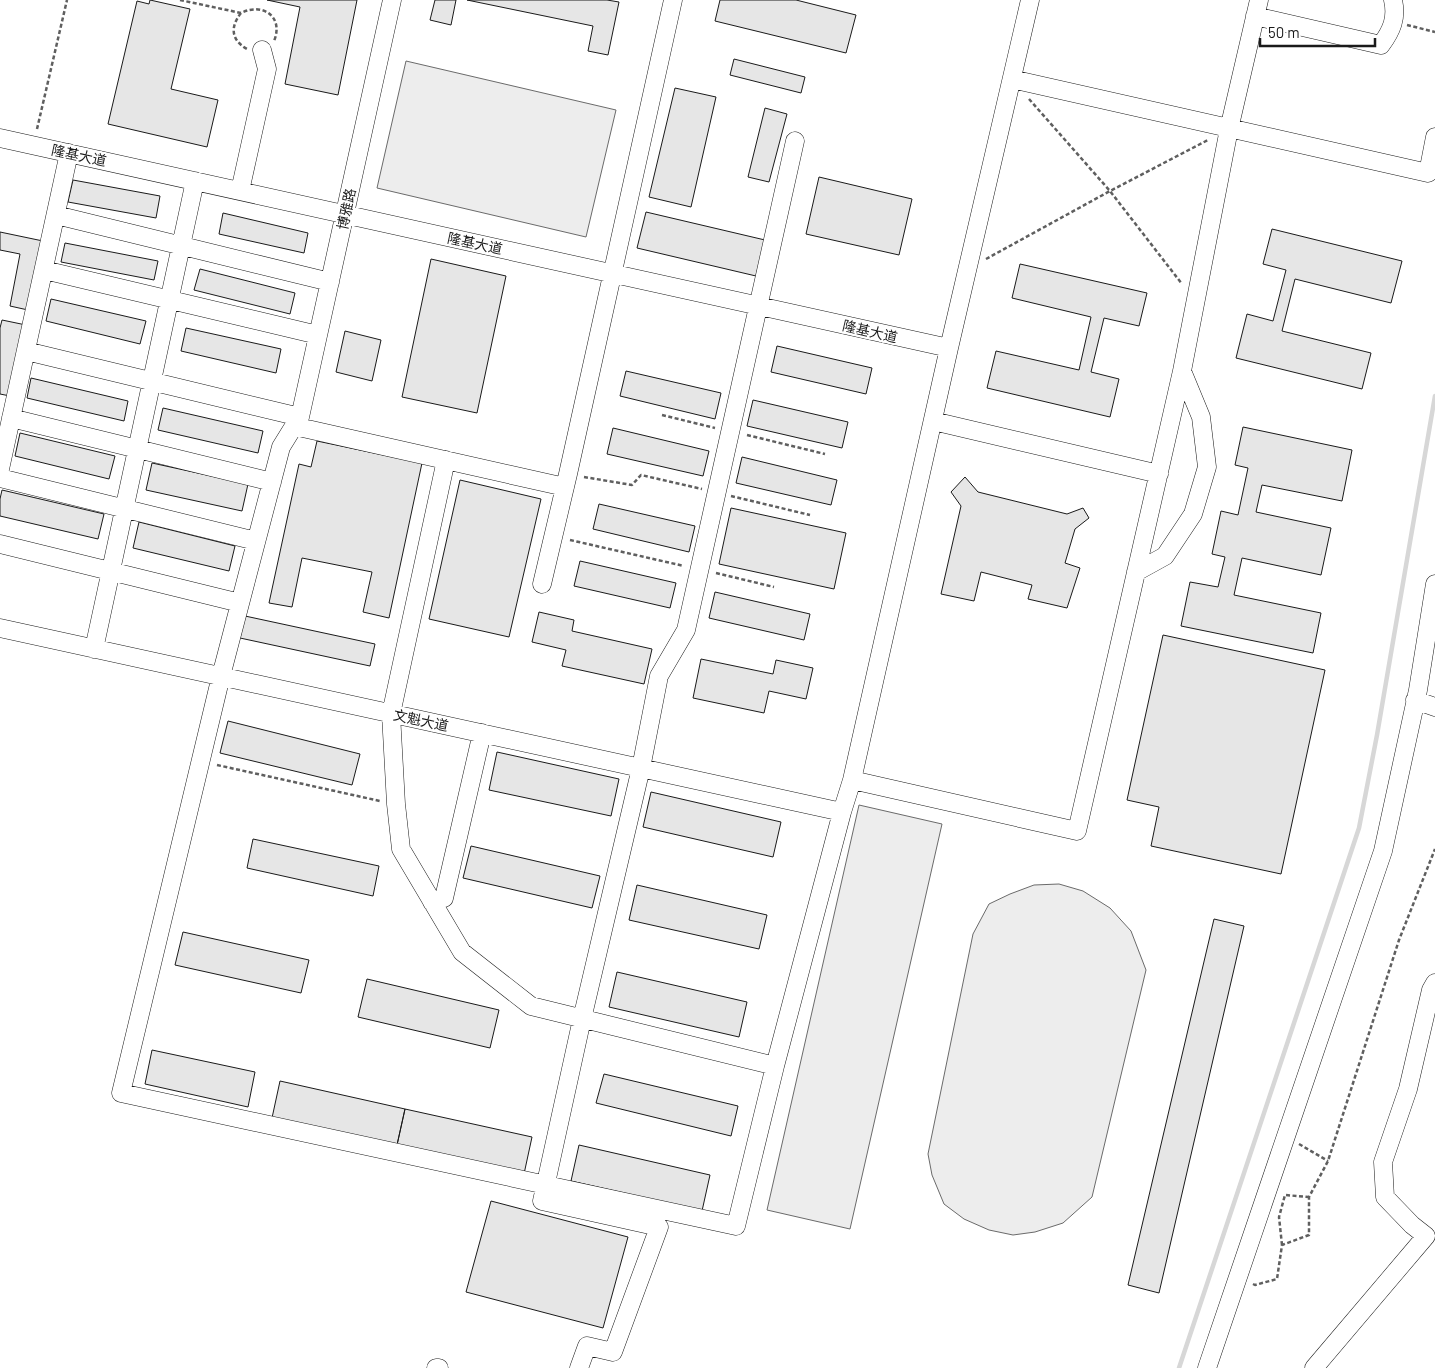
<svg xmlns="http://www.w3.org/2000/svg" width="1435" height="1368" font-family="Barlow,'Noto Sans SC',sans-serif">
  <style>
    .built { fill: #ededed; stroke: #6a6a6a }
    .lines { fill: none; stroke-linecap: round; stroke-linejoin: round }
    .stream { stroke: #d7d7d7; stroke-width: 4.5 }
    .building { fill: #e6e6e6; stroke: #1a1a1a }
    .minor-casing { stroke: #1a1a1a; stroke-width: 19 }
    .path { stroke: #5f5f5f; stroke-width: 2.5; stroke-dasharray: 4 2.5; stroke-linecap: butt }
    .minor { stroke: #fff; stroke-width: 18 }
    .labels { text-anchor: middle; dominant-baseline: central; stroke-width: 4; stroke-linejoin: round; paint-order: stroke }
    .street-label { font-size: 14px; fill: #1a1a1a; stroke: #fff }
  </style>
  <rect width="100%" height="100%" fill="#fff"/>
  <path class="built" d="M 406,61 L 616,110 L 586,237 L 377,188 Z
    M 859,805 L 942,824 L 850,1229 L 767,1210 Z
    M 1059,884 L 1083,891 L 1110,908 L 1131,931 L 1146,970 L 1092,1197 L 1063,1223 L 1035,1232 L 1013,1235 L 989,1230 L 964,1219 L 944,1204 L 932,1175 L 928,1154 L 973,934 L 989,904 L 1010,894 L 1034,885 Z"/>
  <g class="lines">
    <path class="stream" d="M 1179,1368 L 1359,828 L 1377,735 L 1435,396"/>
  </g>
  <path class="building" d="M 150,0 L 190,9 L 171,89 L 218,100 L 207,147 L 108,124 L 137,1 L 149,4 Z
    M 267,0 L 357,0 L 338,95 L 285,84 L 300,7 Z
    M 435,0 L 456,0 L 451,25 L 430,20 Z
    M 467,0 L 607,0 L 619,2 L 608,55 L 588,51 L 593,26 Z
    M 720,0 L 796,0 L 856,15 L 846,53 L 715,21 Z
    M 734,59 L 805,77 L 801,93 L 730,75 Z
    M 675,88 L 716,97 L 691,207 L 649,197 Z
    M 765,108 L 787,114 L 769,182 L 748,177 Z
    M 819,177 L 912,199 L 899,255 L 806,234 Z
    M 73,180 L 160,196 L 156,218 L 68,202 Z
    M 646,212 L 765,240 L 756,276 L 637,248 Z
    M 223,213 L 308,233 L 304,253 L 219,234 Z
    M 1272,229 L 1402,261 L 1391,303 L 1295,279 L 1282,331 L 1371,353 L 1362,389 L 1236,358 L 1247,314 L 1273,321 L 1286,270 L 1263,264 Z
    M 0,232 L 43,241 L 28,310 L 10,306 L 20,254 L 0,250 Z
    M 65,243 L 158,261 L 154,280 L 61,262 Z
    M 431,259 L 506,276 L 477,413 L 402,397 Z
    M 1020,264 L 1147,293 L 1139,326 L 1104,318 L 1091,372 L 1119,379 L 1110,417 L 987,388 L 996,351 L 1079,370 L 1091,317 L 1012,298 Z
    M 200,269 L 295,293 L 290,314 L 194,290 Z
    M 51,299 L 146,321 L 140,344 L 46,321 Z
    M 2,320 L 26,325 L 10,396 L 0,394 L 0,328 Z
    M 186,328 L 281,349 L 276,373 L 181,351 Z
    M 345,331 L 381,340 L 372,381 L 336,372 Z
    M 777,346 L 872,368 L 866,394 L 771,372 Z
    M 626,371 L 721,393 L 715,419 L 620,396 Z
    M 31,378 L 128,401 L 124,421 L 27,398 Z
    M 753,400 L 848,422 L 842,448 L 747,426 Z
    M 163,408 L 263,431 L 258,453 L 158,430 Z
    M 1243,427 L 1352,450 L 1342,501 L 1262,485 L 1256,512 L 1331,528 L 1321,575 L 1242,558 L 1234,595 L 1321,613 L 1313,653 L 1181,626 L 1190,582 L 1218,587 L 1225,557 L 1212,554 L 1221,511 L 1238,515 L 1248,468 L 1235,465 Z
    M 613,428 L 709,451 L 703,476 L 607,454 Z
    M 20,433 L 115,456 L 109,479 L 15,456 Z
    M 317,441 L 422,463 L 389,618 L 363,612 L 372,572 L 302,558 L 292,607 L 269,603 L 299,464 L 311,467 Z
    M 742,457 L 837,480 L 831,505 L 736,483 Z
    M 152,463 L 248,484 L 242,511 L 146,490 Z
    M 965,477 L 978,492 L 1067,514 L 1083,508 L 1089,518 L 1075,529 L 1065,563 L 1080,568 L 1067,608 L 1028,599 L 1032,585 L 981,572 L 974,601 L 941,594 L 961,506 L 951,492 Z
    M 460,480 L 541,499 L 509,637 L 429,619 Z
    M 2,490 L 104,514 L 98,539 L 0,516 L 0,499 Z
    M 599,504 L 695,526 L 689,552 L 593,529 Z
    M 731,508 L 846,533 L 834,589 L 719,564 Z
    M 139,522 L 235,546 L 229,571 L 133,548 Z
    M 580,561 L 676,583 L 670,608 L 574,586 Z
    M 715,592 L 810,614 L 804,640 L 709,618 Z
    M 539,612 L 574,620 L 572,631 L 652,649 L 644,684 L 562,666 L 566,650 L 532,642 Z
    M 245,616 L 375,644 L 370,666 L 240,638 Z
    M 1163,635 L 1325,670 L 1281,874 L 1151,846 L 1159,807 L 1127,800 Z
    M 701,659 L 773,674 L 776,660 L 813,668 L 806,699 L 769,691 L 764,713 L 693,698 Z
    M 228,721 L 360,754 L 352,785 L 220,753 Z
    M 497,752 L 619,779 L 611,816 L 489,790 Z
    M 651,792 L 781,822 L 773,857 L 643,827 Z
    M 253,839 L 379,866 L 373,896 L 247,868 Z
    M 471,846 L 600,876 L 592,908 L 463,878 Z
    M 637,885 L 767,915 L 759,949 L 629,920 Z
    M 1214,919 L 1244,926 L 1159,1293 L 1128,1285 Z
    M 183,932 L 309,960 L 301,993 L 175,965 Z
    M 617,972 L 747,1002 L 739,1037 L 609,1007 Z
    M 367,979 L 499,1010 L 490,1048 L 358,1017 Z
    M 152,1050 L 255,1072 L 248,1107 L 145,1084 Z
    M 604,1074 L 738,1106 L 731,1136 L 596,1103 Z
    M 280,1081 L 405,1109 L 397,1145 L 272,1118 Z
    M 405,1109 L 532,1137 L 524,1174 L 397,1145 Z
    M 579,1145 L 710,1175 L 702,1211 L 571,1181 Z
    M 491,1201 L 628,1237 L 603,1328 L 466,1292 Z"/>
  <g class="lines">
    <g class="minor-casing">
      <path id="minor" d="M 392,0 L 300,417 L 294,426 L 565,487
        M 1030,0 L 949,348 L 852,780 L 1077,831 L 1182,371 L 1229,129 L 1259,0
        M 1255,16 L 1381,45 C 1392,30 1397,18 1393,0
        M 1012,79 L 1428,173 L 1435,137
        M 0,138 L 949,348
        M 240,191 L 267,69 L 262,50
        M 56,215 L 330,282
        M 44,270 L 318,335
        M 26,351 L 300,417
        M 11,418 L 272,482
        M 933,421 L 1159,474
        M 294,426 L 281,447 L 221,676 L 121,1093 L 736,1226 L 775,1066
        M 446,460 L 391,714 L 396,804 L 401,849 L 462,952 L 531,1006 L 775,1066 L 842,812 L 852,780
        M 0,469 L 69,153
        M 0,478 L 256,541
        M 0,544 L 240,603
        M 1136,572 L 1165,556 L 1193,514 L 1207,467 L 1201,417 L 1182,371
        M 542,584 L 568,474 L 673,0
        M 0,628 L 842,812
        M 94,649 L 195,181
        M 1415,700 L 1435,707
        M 432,902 L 444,898 L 482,733
        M 436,1368 L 439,1368
        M 579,1368 L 587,1346 L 613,1352 L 659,1227 L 542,1201 L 582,1019 L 641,768 L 659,676 L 686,630 L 795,141
        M 1207,1368 L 1383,851 L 1418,690 L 1435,584
        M 1314,1368 L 1426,1236 L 1412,1225 L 1385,1197 L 1383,1162 L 1408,1089 L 1431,990 L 1435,983"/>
    </g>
    <path class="path" d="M 180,0 L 241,13 C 263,2 284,17 274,41
      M 241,13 C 230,27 231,40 247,49
      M 1407,25 L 1435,32
      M 1029,99 L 1110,191 L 1182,284
      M 37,129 L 67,0
      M 986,259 L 1110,191 L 1208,140
      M 662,415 L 715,428
      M 747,435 L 825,454
      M 584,477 L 632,485 L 641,475 L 702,489
      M 731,496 L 810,515
      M 570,540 L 684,566
      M 716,573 L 774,587
      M 217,765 L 380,801
      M 1299,1144 L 1328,1161
      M 1282,1245 L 1279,1217 L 1285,1195 L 1309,1197
      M 1253,1284 L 1255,1285 L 1277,1279 L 1282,1245 L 1309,1235 L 1309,1197 L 1328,1161 L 1399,940 L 1435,849"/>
    <use href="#minor" class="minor"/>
  </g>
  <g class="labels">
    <g class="street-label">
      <text transform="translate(79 155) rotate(12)">隆基大道</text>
      <text transform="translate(346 209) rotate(-78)">博雅路</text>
      <text transform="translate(475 243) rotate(12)">隆基大道</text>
      <text transform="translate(870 331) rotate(13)">隆基大道</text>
      <text transform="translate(421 720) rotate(12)">文魁大道</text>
    </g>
  </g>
  <path d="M1260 38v8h115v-8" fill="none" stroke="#1a1a1a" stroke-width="2.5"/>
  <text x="1268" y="38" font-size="15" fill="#1a1a1a" stroke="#ffffff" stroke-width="4" paint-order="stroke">50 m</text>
</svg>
